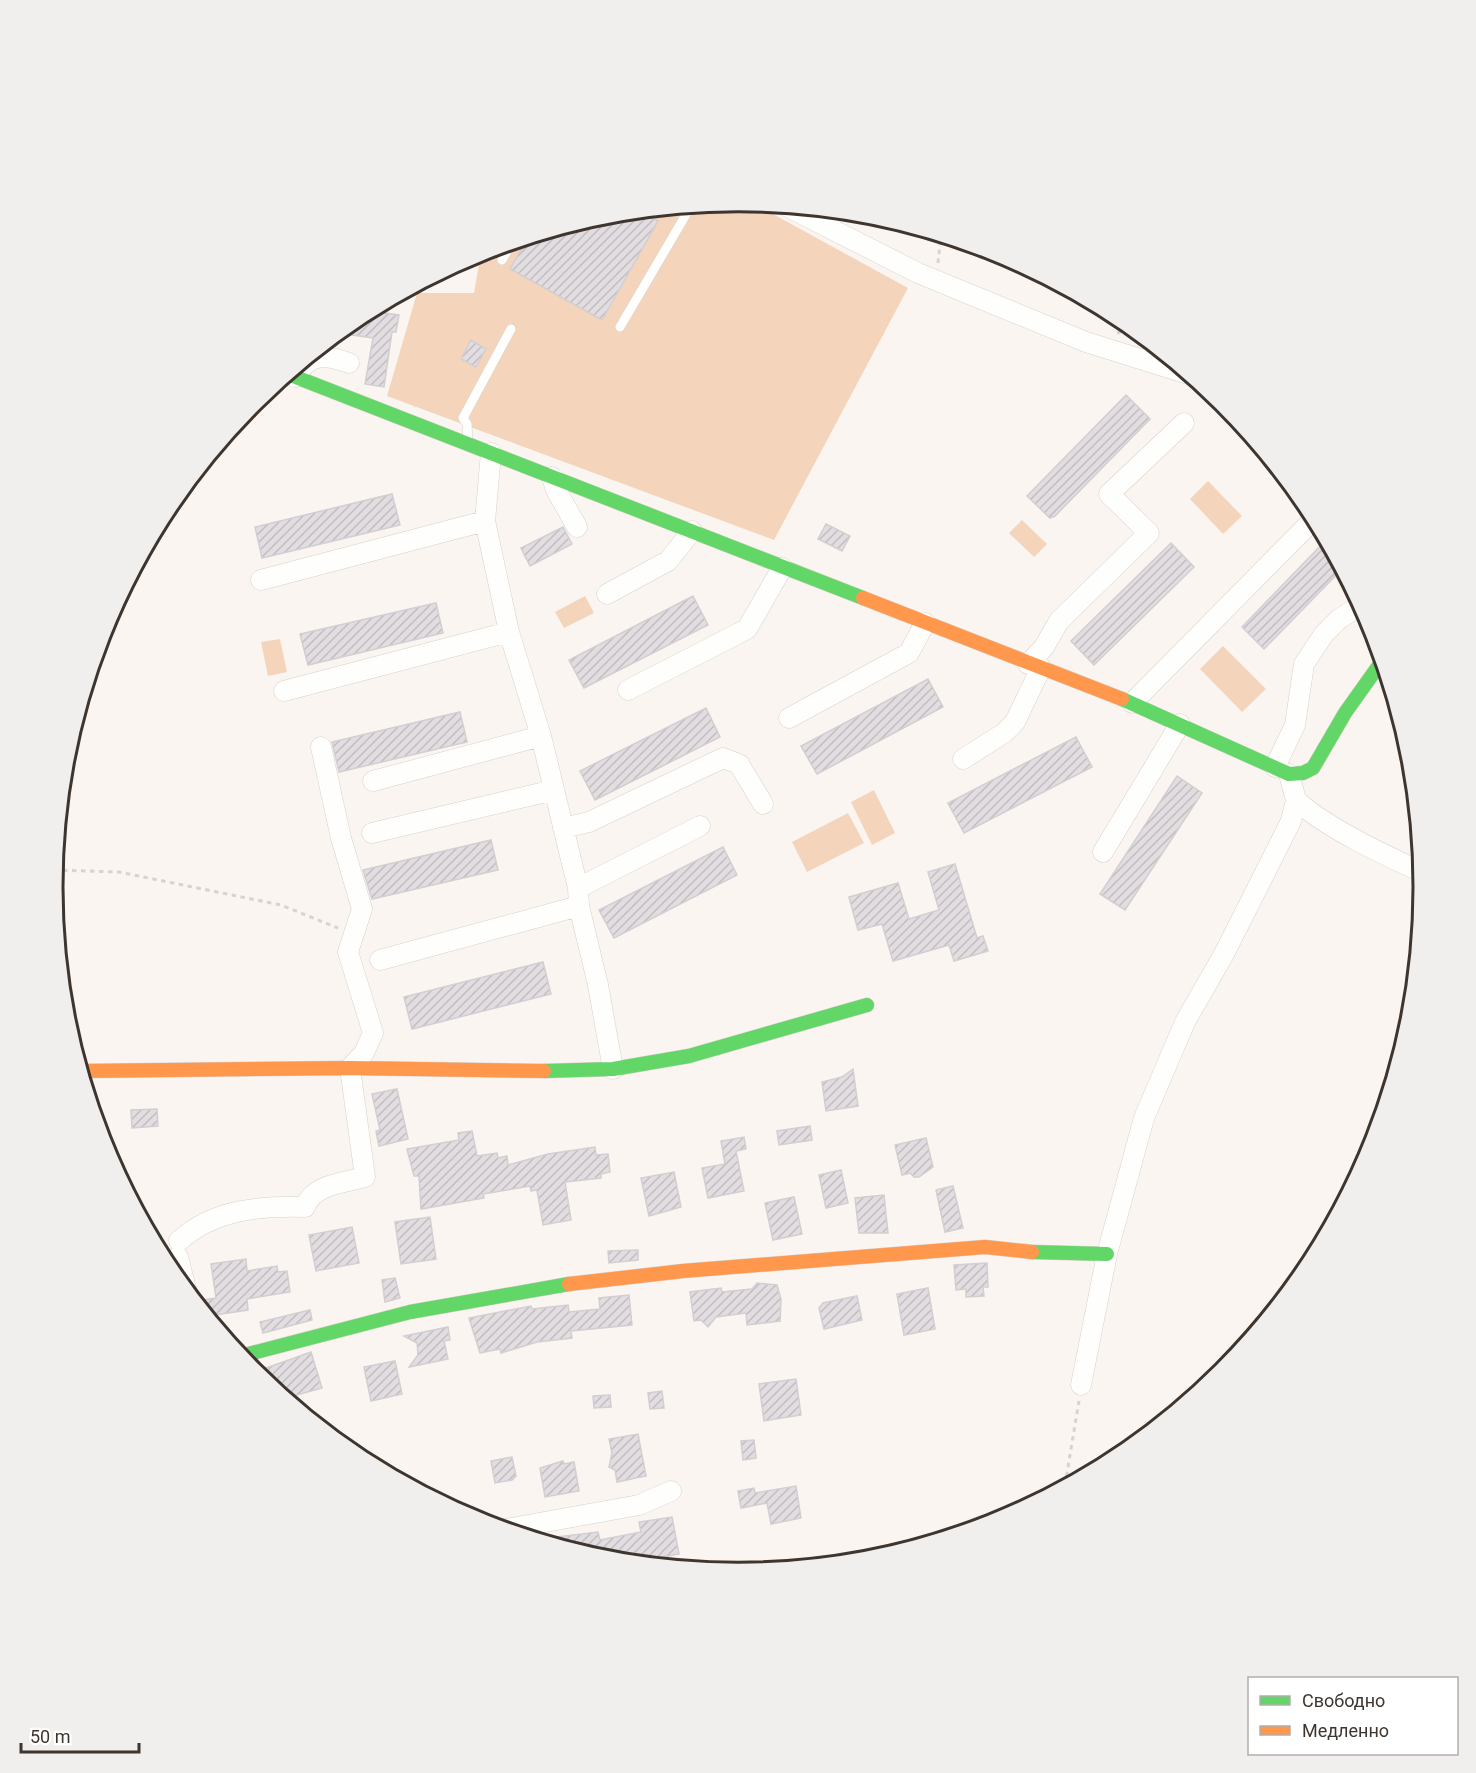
<svg xmlns="http://www.w3.org/2000/svg" width="1476" height="1773" font-family="Roboto,sans-serif">
  <style>
    .garden { fill: #f4d5bc }
    .building { fill: url(#building-hatch); stroke: #d2ced1; stroke-width: 1.5 }
    .lines { fill: none; stroke-linecap: round; stroke-linejoin: round }
    .lane-casing { stroke: #d9d1cc; stroke-width: 10 }
    .street-casing { stroke: #d9d1cc; stroke-width: 21 }
    .fast-casing { stroke: #d9d1cc; stroke-width: 15 }
    .slow-casing { stroke: #d9d1cc; stroke-width: 15 }
    .path { stroke: #d6d3d1; stroke-width: 3; stroke-dasharray: 4.5 4.5; stroke-linecap: butt }
    .lane { stroke: #fefefd; stroke-width: 9 }
    .street { stroke: #fefefd; stroke-width: 20 }
    .fast { stroke: #63d668; stroke-width: 14 }
    .slow { stroke: #ff974d; stroke-width: 14 }
    .rim { fill: none; stroke: #3e352f; stroke-width: 3 }
  </style>
  <defs>
    <pattern id="building-hatch" width="6" height="6" patternUnits="userSpaceOnUse" patternTransform="scale(1.5)"><rect width="6" height="6" fill="#e1dde0"/><path d="M-1 1l2-2M0 6l6-6M5 7l2-2" fill="none" stroke="#c2bec0"/></pattern>
  </defs>
  <rect width="100%" height="100%" fill="#faf5f0"/>
  <path class="garden" d="M 738,201 L 751,202 L 908,288 L 774,540 L 387,396 L 417,293 L 474,293 L 481,252 L 605,214 Z
    M 1208,481 L 1242,516 L 1223,534 L 1190,499 Z
    M 1022,520 L 1047,544 L 1034,557 L 1009,533 Z
    M 585,596 L 594,613 L 564,628 L 555,612 Z
    M 280,639 L 287,672 L 268,676 L 261,642 Z
    M 1223,646 L 1266,689 L 1242,712 L 1200,669 Z
    M 874,790 L 895,833 L 872,845 L 851,802 Z
    M 848,813 L 864,843 L 807,872 L 792,842 Z"/>
  <path class="building" d="M 639,211 L 658,221 L 602,320 L 510,269 L 528,237 L 605,214 Z
    M 378,312 L 399,315 L 396,332 L 392,332 L 384,387 L 365,384 L 373,338 L 338,333 L 362,314 L 377,317 Z
    M 471,340 L 486,349 L 476,367 L 461,359 Z
    M 1126,395 L 1150,419 L 1055,516 L 1050,518 L 1027,496 Z
    M 392,494 L 400,525 L 262,558 L 255,527 Z
    M 826,524 L 850,536 L 842,551 L 818,539 Z
    M 563,527 L 572,544 L 530,566 L 521,548 Z
    M 1326,540 L 1342,569 L 1264,649 L 1242,627 Z
    M 1171,543 L 1194,567 L 1094,665 L 1071,641 Z
    M 693,596 L 708,625 L 584,688 L 569,660 Z
    M 436,603 L 443,633 L 308,665 L 300,634 Z
    M 928,679 L 943,707 L 817,774 L 801,746 Z
    M 706,708 L 720,737 L 595,800 L 580,771 Z
    M 460,712 L 467,742 L 339,772 L 332,742 Z
    M 1076,737 L 1092,767 L 964,833 L 948,803 Z
    M 1177,776 L 1202,793 L 1125,910 L 1100,894 Z
    M 491,840 L 498,870 L 372,899 L 363,870 Z
    M 723,847 L 737,875 L 614,938 L 599,910 Z
    M 955,864 L 977,938 L 983,936 L 988,951 L 954,961 L 949,945 L 893,961 L 882,924 L 858,930 L 849,897 L 898,883 L 909,919 L 939,910 L 928,872 Z
    M 543,962 L 551,994 L 412,1029 L 404,997 Z
    M 853,1069 L 858,1106 L 826,1111 L 822,1082 L 842,1077 Z
    M 397,1089 L 408,1139 L 379,1146 L 376,1131 L 380,1130 L 372,1094 Z
    M 157,1109 L 158,1126 L 132,1128 L 131,1110 Z
    M 810,1126 L 812,1140 L 779,1145 L 777,1131 Z
    M 472,1131 L 477,1156 L 497,1153 L 498,1158 L 507,1156 L 508,1165 L 548,1154 L 595,1147 L 596,1155 L 608,1154 L 610,1172 L 601,1174 L 601,1178 L 565,1182 L 571,1220 L 543,1225 L 537,1190 L 531,1191 L 530,1186 L 483,1194 L 484,1198 L 421,1209 L 419,1176 L 414,1176 L 407,1149 L 459,1140 L 458,1133 Z
    M 744,1137 L 746,1149 L 736,1151 L 744,1191 L 708,1198 L 702,1168 L 725,1164 L 721,1141 Z
    M 926,1138 L 933,1167 L 919,1177 L 914,1177 L 910,1173 L 902,1175 L 895,1145 Z
    M 841,1170 L 848,1203 L 826,1208 L 819,1175 Z
    M 674,1172 L 681,1207 L 649,1216 L 641,1178 Z
    M 953,1186 L 963,1228 L 945,1232 L 936,1190 Z
    M 884,1195 L 888,1233 L 859,1233 L 855,1198 Z
    M 794,1197 L 802,1234 L 773,1240 L 765,1203 Z
    M 430,1217 L 436,1259 L 401,1264 L 395,1222 Z
    M 352,1227 L 359,1263 L 316,1271 L 309,1235 Z
    M 638,1250 L 638,1260 L 609,1263 L 608,1251 Z
    M 246,1259 L 247,1271 L 277,1266 L 278,1272 L 287,1271 L 290,1292 L 247,1299 L 248,1310 L 208,1316 L 196,1301 L 216,1298 L 211,1264 Z
    M 987,1263 L 988,1287 L 983,1287 L 984,1296 L 966,1297 L 966,1289 L 956,1290 L 954,1265 Z
    M 395,1278 L 400,1298 L 385,1302 L 382,1280 Z
    M 757,1283 L 777,1285 L 781,1299 L 780,1321 L 747,1325 L 746,1313 L 716,1317 L 708,1327 L 701,1320 L 694,1321 L 690,1292 L 721,1288 L 722,1292 L 752,1289 Z
    M 928,1288 L 935,1329 L 904,1335 L 897,1294 Z
    M 629,1295 L 632,1325 L 571,1331 L 572,1338 L 537,1342 L 501,1353 L 500,1349 L 480,1353 L 469,1318 L 531,1306 L 532,1309 L 568,1305 L 569,1312 L 600,1309 L 599,1298 Z
    M 857,1296 L 862,1320 L 824,1329 L 819,1308 L 823,1303 Z
    M 310,1310 L 312,1320 L 263,1333 L 260,1322 Z
    M 448,1327 L 450,1340 L 444,1341 L 448,1359 L 409,1367 L 418,1355 L 417,1343 L 404,1336 Z
    M 311,1352 L 322,1388 L 286,1398 L 255,1372 Z
    M 395,1361 L 402,1394 L 371,1401 L 364,1367 Z
    M 796,1379 L 801,1415 L 764,1421 L 759,1384 Z
    M 662,1391 L 664,1408 L 650,1409 L 648,1393 Z
    M 610,1395 L 611,1407 L 594,1408 L 593,1396 Z
    M 638,1434 L 646,1476 L 617,1482 L 615,1470 L 609,1467 L 612,1453 L 609,1439 Z
    M 754,1440 L 756,1458 L 743,1460 L 741,1441 Z
    M 512,1457 L 516,1476 L 512,1480 L 495,1483 L 491,1461 Z
    M 563,1461 L 564,1464 L 574,1462 L 579,1491 L 545,1497 L 540,1468 Z
    M 796,1486 L 801,1518 L 771,1524 L 767,1503 L 741,1508 L 738,1491 L 754,1488 L 755,1493 Z
    M 672,1517 L 679,1554 L 663,1557 L 664,1565 L 604,1559 L 540,1539 L 598,1532 L 600,1540 L 641,1532 L 639,1522 Z"/>
  <g class="lines">
    <g class="lane-casing">
      <path id="lane" d="M 502,260 L 512,242
        M 620,327 L 691,206
        M 468,442 L 467,424 L 463,418 L 511,329"/>
    </g>
    <g class="street-casing">
      <path id="street" d="M 786,206 L 918,273 L 1086,342 L 1188,374
        M 295,377 C 309,353 325,354 349,363
        M 491,453 L 485,521 L 509,632 L 541,736 L 578,888 L 579,906 L 598,985 L 613,1069
        M 552,477 L 556,490 L 577,527
        M 261,580 L 485,521
        M 607,594 L 668,561 L 692,531
        M 1028,664 L 1044,647 L 1059,621 L 1149,533 L 1109,494 L 1184,423
        M 628,690 L 747,629 L 782,568
        M 284,691 L 509,632
        M 1132,703 L 1315,518
        M 789,718 L 909,653 L 925,623
        M 963,759 L 1004,733 L 1015,722 L 1041,668
        M 1275,767 L 1295,725 L 1304,664 L 1324,634 L 1339,619 L 1361,605
        M 373,781 L 541,736
        M 1296,800 C 1326,828 1384,855 1422,872
        M 563,828 L 589,822 L 723,758 L 739,764 L 763,804
        M 372,833 L 554,790
        M 1103,852 L 1180,724
        M 578,888 L 700,826
        M 380,960 L 579,906
        M 179,1241 C 214,1209 260,1206 305,1207 C 313,1184 344,1183 365,1177 L 350,1068 L 364,1053 L 373,1033 L 348,952 L 362,909 L 341,838 L 321,747
        M 178,1257 L 186,1289
        M 1081,1385 L 1107,1254 L 1144,1118 L 1185,1022 L 1224,954 L 1291,821 L 1296,800 L 1289,774
        M 506,1529 L 639,1505 L 671,1491"/>
    </g>
    <g class="fast-casing">
      <path id="fast" d="M 288,374 L 863,598
        M 1122,699 L 1289,774 L 1303,773 L 1313,768 L 1345,713 L 1382,661
        M 544,1071 L 613,1069 L 689,1056 L 867,1005
        M 1032,1252 L 1107,1254
        M 241,1356 L 410,1312 L 569,1284"/>
    </g>
    <g class="slow-casing">
      <path id="slow" d="M 863,598 L 1122,699
        M 81,1071 L 350,1068 L 544,1071
        M 569,1284 L 683,1271 L 985,1247 L 1032,1252"/>
    </g>
    <path class="path" d="M 938,263 L 941,235
      M 1117,333 L 1133,328
      M 54,870 L 119,872 L 281,905 L 338,928
      M 1065,1485 L 1079,1401"/>
    <use href="#lane" class="lane"/>
    <use href="#street" class="street"/>
    <use href="#fast" class="fast"/>
    <use href="#slow" class="slow"/>
  </g>
  <path d="M0 0H1476V1773H0ZM63 887a675 675 0 1 1 1350 0a675 675 0 1 1-1350 0Z" fill="#f0efee" fill-rule="evenodd"/>
  <path class="rim" d="M63 887a675 675 0 1 1 1350 0a675 675 0 1 1-1350 0Z"/>
  <rect x="1248" y="1677" width="210" height="78" fill="#ffffff" stroke="#b2aeac" stroke-width="1.5"/>
  <rect x="1260" y="1696" width="30" height="9" fill="#63d668" stroke="#b2aeac" stroke-width="1.5"/>
  <text x="1302" y="1707" font-size="18" fill="#3e352f">Свободно</text>
  <rect x="1260" y="1726" width="30" height="9" fill="#ff974d" stroke="#b2aeac" stroke-width="1.5"/>
  <text x="1302" y="1737" font-size="18" fill="#3e352f">Медленно</text>
  <path d="M21 1743v9h118v-9" fill="none" stroke="#3e352f" stroke-width="3"/>
  <text x="30" y="1743" font-size="18" fill="#3e352f" stroke="#ffffff" stroke-width="4.5" paint-order="stroke">50 m</text>
</svg>
